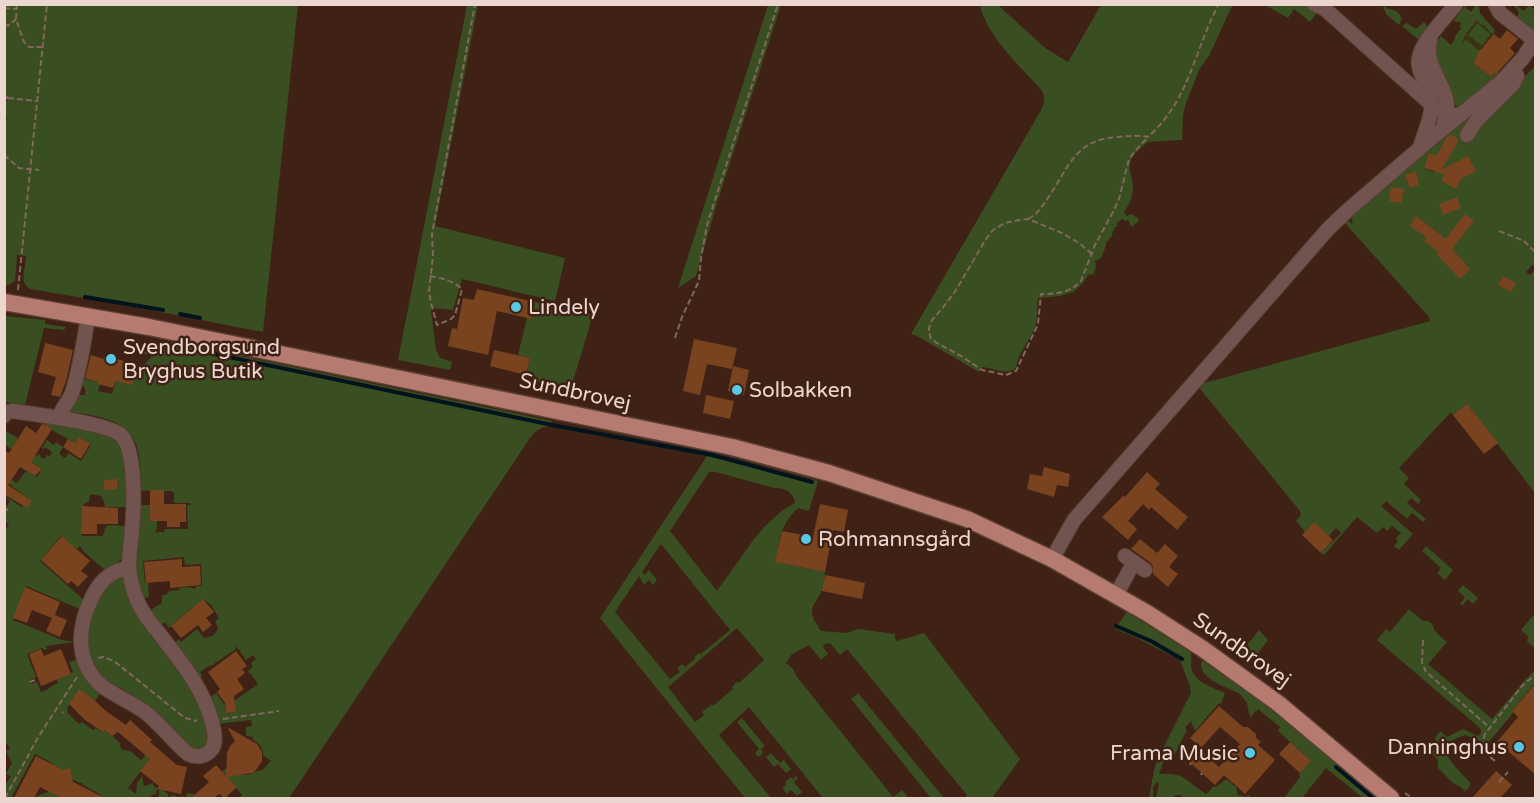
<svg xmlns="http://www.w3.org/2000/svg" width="1540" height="803" font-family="'Varela Round',sans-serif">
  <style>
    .green { fill: #394e21; fill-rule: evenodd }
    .sand { fill: #3a3211; fill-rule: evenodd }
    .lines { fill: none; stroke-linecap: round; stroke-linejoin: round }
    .stream { stroke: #01141e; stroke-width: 4 }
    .building { fill: #78431e }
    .minor-casing { stroke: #5b3f33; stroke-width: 16 }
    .major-casing { stroke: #5b3f33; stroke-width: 19 }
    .path { stroke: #81675c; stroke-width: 2; stroke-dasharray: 6 3; stroke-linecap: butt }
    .minor { stroke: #71544f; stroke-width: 14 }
    .major { stroke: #b57b71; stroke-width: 16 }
    .poi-dot { fill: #59c8e4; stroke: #3f2215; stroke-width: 2 }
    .labels { text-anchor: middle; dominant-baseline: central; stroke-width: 5; stroke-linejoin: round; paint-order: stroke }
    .poi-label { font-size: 21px; fill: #ebd7cf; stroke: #3f2215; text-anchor: start }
    .street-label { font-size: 21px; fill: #ebd7cf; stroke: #3f2215 }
  </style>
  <rect width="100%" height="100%" fill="#3f2215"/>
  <path class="green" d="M 1286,4 L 1323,5 L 1310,22 L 1294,9 L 1288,18 L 1265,5 L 1285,6 Z
    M 4,5 L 298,5 L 263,332 L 119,304 L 30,289 C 18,282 26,268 26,256 L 17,255 L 15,281 L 9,285 L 5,285 L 4,125 L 7,118 C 3,111 4,106 8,98 L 4,96 Z
    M 467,5 L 478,5 L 435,226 L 565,258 L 555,301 L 462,279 L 453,310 L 432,308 L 431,310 L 436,350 L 440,358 L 452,362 L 450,370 L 398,360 Z
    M 768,5 L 781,5 L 717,203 L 696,276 L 678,288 Z
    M 980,5 L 998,5 L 1045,48 L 1068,62 L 1101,5 L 1234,5 L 1231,8 L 1209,56 L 1200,68 L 1186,103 L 1183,115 L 1182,140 L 1148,142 C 1142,147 1134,153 1131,160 C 1128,167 1131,173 1132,179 C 1135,191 1131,203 1124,212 L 1126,216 L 1131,214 L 1139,219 L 1137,223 L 1134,224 L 1134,227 L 1130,225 L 1129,220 L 1125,221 L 1122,219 L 1117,223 L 1117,227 L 1114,227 L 1115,231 L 1113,230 L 1112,236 L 1106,243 L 1106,246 L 1101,258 L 1095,261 L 1096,266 L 1094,274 L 1088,275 L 1082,284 L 1073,292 L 1060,296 L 1038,298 C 1037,307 1038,318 1035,327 C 1029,342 1018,353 1016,368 C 1005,376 994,368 982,367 L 979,372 L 917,336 L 911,334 L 1040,112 C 1044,105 1046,98 1042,91 C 1021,67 987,37 980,5 Z
    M 1466,5 L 1468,5 L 1466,8 L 1471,12 L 1475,6 L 1473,5 L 1479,5 L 1480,13 L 1495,30 L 1493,35 L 1487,29 L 1485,26 L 1484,26 L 1479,24 L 1491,34 L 1482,46 L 1467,35 L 1477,23 L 1479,24 L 1478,21 L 1476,21 L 1466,34 L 1463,42 L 1466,39 L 1478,49 L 1482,49 L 1476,57 L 1477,58 L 1473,63 L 1491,77 L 1497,72 L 1500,75 L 1491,86 L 1461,109 L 1455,105 L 1435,59 L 1434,46 L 1441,36 L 1451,45 L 1454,41 L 1456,35 L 1461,28 L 1459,26 L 1461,24 L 1460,22 L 1456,22 L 1454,20 Z
    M 1513,5 L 1516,5 L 1524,11 L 1529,5 L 1535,10 L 1535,34 L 1517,19 L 1519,12 Z
    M 1384,6 C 1392,12 1397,7 1402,19 L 1399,25 L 1387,15 L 1383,8 Z
    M 1424,22 L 1427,25 C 1425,30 1424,37 1419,40 L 1402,26 L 1407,23 L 1416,29 Z
    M 1535,66 L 1536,268 L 1532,265 L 1526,272 L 1530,275 L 1535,270 L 1535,493 L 1467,404 L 1453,415 L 1451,412 L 1399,468 L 1409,478 L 1404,484 L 1421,500 L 1418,504 L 1411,498 L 1407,503 L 1426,519 L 1423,522 L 1412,513 L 1407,519 L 1386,501 L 1381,506 L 1413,534 L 1399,550 L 1394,546 L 1398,541 L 1396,538 L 1401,533 L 1392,526 L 1387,531 L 1383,527 L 1377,533 L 1357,517 L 1324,555 L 1321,553 L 1341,533 L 1336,528 L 1326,539 L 1314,522 L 1305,532 L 1296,521 L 1301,515 L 1300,511 L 1197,385 L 1430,321 L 1429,317 L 1344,222 L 1347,219 L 1353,225 L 1351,217 L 1437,139 L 1489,97 L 1515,87 ZM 1430,154 L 1439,157 L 1433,173 L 1432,171 L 1425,169 Z
    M 535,302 L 593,315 L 570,391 L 547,387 L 536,380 L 537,377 L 526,375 L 530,358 L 518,355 L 527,318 L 531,318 Z
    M 5,316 L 45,320 L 45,324 L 66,327 L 64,330 L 44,328 L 25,405 L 5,402 Z
    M 173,342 L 552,421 L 551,426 C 535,427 531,437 522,450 L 289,798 L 238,798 L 242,795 L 236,788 L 237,787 L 222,772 L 228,766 C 239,776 247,778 259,770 L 261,771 L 271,761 L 263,755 C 263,748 259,743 253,740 L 253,737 L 246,736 L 246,727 L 252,726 L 251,720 L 217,724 L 208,699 L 216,693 L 225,706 L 226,713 L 235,712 L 227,706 L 258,684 L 251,674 L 250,674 L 248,671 L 253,667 L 251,663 L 256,659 L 253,655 L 246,660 L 236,646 L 236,649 L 211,666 L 210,665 L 200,672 L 202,676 L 198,679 L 173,645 L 179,639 L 181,642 L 197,629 L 204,638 C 210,638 217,634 218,627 L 215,622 L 219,618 L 211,605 L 205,600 L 188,611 L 169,628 L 165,622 L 159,627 L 147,612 L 162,603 L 162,595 L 166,595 L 169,591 L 179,590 L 179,588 L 190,587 L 194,589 L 197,586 L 202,586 L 201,564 L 185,565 L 184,557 L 143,561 L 145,583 L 148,583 L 149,596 L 141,601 L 140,597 L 134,559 L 137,558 L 141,505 L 150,505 L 150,521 L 157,521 L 157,529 L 155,531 L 158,533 L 159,532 L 164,532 L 165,529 L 188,529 L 187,505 L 191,505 L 190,503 L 174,503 L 174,493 L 171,491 L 164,491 L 163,490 L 141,491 C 140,476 141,458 136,444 C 126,417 89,415 65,411 L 77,395 L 85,395 L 85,389 L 81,384 L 82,378 L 98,382 L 100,384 L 98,391 L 112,394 L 116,379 L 135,375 L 139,376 L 143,366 L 154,354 L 157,355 L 160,346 Z
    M 45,422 L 97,432 L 115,439 L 123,448 L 127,480 L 128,507 L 105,507 L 104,502 L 101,496 L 90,494 L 89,502 L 85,503 L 82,507 L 81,534 L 82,536 L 103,536 L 105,528 L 108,525 L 127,526 L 123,559 L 119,560 L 120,565 L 107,572 L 83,551 L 83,550 L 80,546 L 77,549 L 61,536 L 40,561 L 85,601 L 82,610 L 26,586 L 13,620 L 62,640 L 76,642 L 46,646 L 47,649 L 44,650 L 42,648 L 27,654 L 36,677 L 30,680 L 31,684 L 37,682 L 41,692 L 49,689 L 48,688 L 58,683 L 57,680 L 73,672 L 69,662 L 79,659 L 102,691 L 95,701 L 79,690 L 67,708 L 68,713 L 79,724 L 82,722 L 93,730 L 96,728 L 103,732 L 105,730 L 120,743 L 120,746 L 122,750 L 130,751 L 141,760 L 151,749 L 154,754 L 128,788 L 136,794 L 137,783 L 142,776 L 144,786 L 154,783 L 153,785 L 156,788 L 158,787 L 156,794 L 152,795 L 150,798 L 102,798 L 100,794 L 83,785 L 83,784 L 71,779 L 60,798 L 35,798 L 37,796 L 48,792 L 58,774 L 55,772 L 52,763 L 35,754 L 11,798 L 5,798 L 4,787 L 11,776 L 6,774 L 12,763 L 6,751 L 10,749 L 4,739 L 4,531 L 9,525 L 5,521 L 4,510 L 10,501 L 5,497 L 5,496 L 22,507 L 28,498 L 5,481 L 12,480 L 17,483 L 26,471 L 37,477 L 42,469 L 5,445 L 5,434 L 6,431 L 18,438 L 15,444 L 37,456 L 38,454 L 40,455 L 42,459 L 43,458 L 46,458 L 46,455 L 49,456 L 52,454 L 50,450 L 44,447 L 44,450 L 42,448 L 47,440 L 54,445 L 56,442 L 63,447 L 59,454 L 65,458 L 69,453 L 81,461 L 91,445 L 79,437 L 75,443 L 52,430 L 44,424 Z
    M 709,453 L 818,481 L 809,511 L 798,508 C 779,526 780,539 776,562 L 825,572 C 824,576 825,584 822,590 C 819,599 809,606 813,617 C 814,622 818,624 820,630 L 822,631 L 847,633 L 858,629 L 895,634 L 895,639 L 897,641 L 924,633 L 1020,759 L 992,798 L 965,798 L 967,795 L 847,649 L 840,655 L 831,644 L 826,643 L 823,647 L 828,654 L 821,660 L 809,645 L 791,655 L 786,663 L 793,669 L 797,677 L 893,797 L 902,790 L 909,798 L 823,798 L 749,707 L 719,735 L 771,798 L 745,798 L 600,618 ZM 709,472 L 716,472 L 774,488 C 784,487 794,492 795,503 L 783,510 L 765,526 L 754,539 L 717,591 L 670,531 ZM 661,544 L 730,630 L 701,654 L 699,653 L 694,657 L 695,659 L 685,667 L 682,664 L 677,668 L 680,672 L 670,679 L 615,612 L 639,576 L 644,585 L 649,580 L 653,585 L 657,580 L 649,570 L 645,575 L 642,572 ZM 737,628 L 764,660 L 739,683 L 737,682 L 732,687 L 733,689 L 713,706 L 712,704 L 702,712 L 704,715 L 695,722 L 668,687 Z
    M 1426,546 L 1453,570 L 1445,580 L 1437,573 L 1441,568 L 1422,551 Z
    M 119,575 L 124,577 L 143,620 L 143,625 L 153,639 L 158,640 L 182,670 L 181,674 L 192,692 L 196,693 L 210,731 L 207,747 L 195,752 L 137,702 L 134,696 L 118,687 L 113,688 L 99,677 L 85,648 L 92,616 L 90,613 L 99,592 Z
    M 1463,585 L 1478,598 L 1473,604 L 1468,599 L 1462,606 L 1460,604 L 1465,597 L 1458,591 Z
    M 1409,609 L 1423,621 C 1435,621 1431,626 1436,632 C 1439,636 1444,639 1447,642 L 1428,664 L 1492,719 L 1525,680 L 1535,670 L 1535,683 L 1512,711 L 1513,713 L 1488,743 L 1481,745 L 1478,741 L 1466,735 C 1460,737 1448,740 1445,747 C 1443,755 1464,777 1470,782 L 1470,786 L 1465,792 L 1462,788 L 1453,783 L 1438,768 L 1438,760 L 1429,751 L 1435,742 L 1435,738 L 1440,731 L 1447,737 L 1463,729 L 1478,736 L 1481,733 L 1481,729 L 1377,640 L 1386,629 L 1390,632 Z
    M 1127,612 L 1189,651 C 1193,656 1191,658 1191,665 C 1192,682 1212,687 1225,693 L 1221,704 L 1219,703 L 1195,731 L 1191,721 L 1185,728 L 1187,730 L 1174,756 L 1170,753 L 1165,757 L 1159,774 C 1186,772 1185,781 1206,794 L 1213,787 L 1218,786 L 1226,779 L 1236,787 L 1238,796 L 1240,795 L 1245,797 L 1249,795 L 1251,798 L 1184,798 C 1181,794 1175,794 1172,798 L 1156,798 L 1159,784 L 1157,782 L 1153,787 L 1153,798 L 1149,798 L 1154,770 L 1159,756 L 1191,693 L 1190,686 L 1180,660 L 1137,638 L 1115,629 Z
    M 1535,613 L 1536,613 L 1535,649 L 1527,641 L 1528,638 L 1527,635 L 1521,630 Z
    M 1259,630 L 1268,640 L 1252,661 L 1241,653 Z
    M 1203,661 L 1264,704 L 1301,733 L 1378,798 L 1363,798 L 1326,768 L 1302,798 L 1284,798 L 1300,777 L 1299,774 L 1310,760 L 1278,731 L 1280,727 L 1258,709 L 1252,715 L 1252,719 L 1249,714 L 1247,703 L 1240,694 C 1227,687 1199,680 1201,662 Z
    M 858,693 L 944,798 L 931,798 L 851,699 Z
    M 742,718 L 765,746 L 761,749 L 763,753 L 758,757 L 755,753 L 759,749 L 737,722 Z
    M 771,753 L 780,763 L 784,760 L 791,769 L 786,773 L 778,764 L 774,767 L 766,757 Z
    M 796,776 L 798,778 L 794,782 L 802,792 L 797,796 L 791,790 L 787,794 L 782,788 L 786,785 L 785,782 L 791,777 L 793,779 Z
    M 160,788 L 168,794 L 168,796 L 170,797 L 171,795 L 177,796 L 177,798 L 179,798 L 180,796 L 186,797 L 187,793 L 194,794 L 197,798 L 158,798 Z"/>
  <path class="sand" d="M 1476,21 L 1478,21 L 1479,23 L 1483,26 L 1485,25 L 1487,29 L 1493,35 L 1482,49 L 1478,50 L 1466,39 L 1461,45 L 1466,34 ZM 1477,23 L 1491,34 L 1482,46 L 1468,35 Z"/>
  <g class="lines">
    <path class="stream" d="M 85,297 L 163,310
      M 180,314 L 200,318
      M 210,353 L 552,425 L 712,455 L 812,482
      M 1116,626 L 1151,641 L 1182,659
      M 1336,767 L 1373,798"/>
  </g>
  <path class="building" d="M 1507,30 L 1518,39 L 1510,48 L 1515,53 L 1498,72 L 1496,74 L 1495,73 L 1491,77 L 1473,63 L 1477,58 L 1475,57 L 1494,34 L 1500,39 Z
    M 1451,134 L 1459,140 L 1442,169 L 1468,156 L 1476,171 L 1462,178 L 1456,189 L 1442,181 L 1444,174 L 1424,168 L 1429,153 L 1437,155 L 1447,137 Z
    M 1416,171 L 1419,185 L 1410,188 L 1405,175 Z
    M 1391,187 L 1404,189 L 1401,203 L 1389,201 Z
    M 1457,197 L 1461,208 L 1443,215 L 1439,204 Z
    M 1465,214 L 1474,221 L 1452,249 L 1470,269 L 1460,279 L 1437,255 L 1439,253 L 1424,241 L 1427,238 L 1410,226 L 1416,216 L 1446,239 L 1448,235 L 1450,236 L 1449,234 Z
    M 1503,276 L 1516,283 L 1511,292 L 1498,285 Z
    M 477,289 L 535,302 L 531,319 L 497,311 L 488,355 L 448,346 L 452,328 L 457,329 L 463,298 L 474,300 Z
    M 694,339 L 737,348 L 732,369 L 707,364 L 700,395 L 683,391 Z
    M 45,343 L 73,350 L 66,381 L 60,397 L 51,395 L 56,377 L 38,372 Z
    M 494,350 L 530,358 L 526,375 L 490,366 Z
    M 91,355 L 104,359 L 105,355 L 117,358 L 117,359 L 143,366 L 139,376 L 135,375 L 132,385 L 115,381 L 113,388 L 98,384 L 98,382 L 85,378 Z
    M 733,366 L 749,370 L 744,395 L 728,391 Z
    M 706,395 L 734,401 L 730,419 L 703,413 Z
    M 1467,404 L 1498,443 L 1484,454 L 1453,415 Z
    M 42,424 L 46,425 L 52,429 L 31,462 L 42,469 L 35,476 L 20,467 L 8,485 L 32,501 L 27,508 L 4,494 L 4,450 L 9,453 L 26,426 L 36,433 Z
    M 79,437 L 90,444 L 81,459 L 63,447 L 68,439 L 75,443 Z
    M 1044,467 L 1070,474 L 1068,487 L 1057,485 L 1054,497 L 1027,489 L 1030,474 L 1042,476 Z
    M 1147,472 L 1160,484 L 1155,489 L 1188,517 L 1177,530 L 1151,507 L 1149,510 L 1143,504 L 1128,521 L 1137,529 L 1128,540 L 1102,517 L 1123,496 L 1125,497 Z
    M 117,479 L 117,489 L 104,490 L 104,480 Z
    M 150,490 L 164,490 L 164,504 L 186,504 L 186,522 L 180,522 L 180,527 L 167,527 L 167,521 L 150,521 Z
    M 820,504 L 848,510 L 844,532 L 833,530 L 825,572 L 775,562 L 782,531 L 813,537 Z
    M 82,506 L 118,508 L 118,524 L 97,524 L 97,534 L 81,534 Z
    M 1314,522 L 1333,540 L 1321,553 L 1302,535 Z
    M 62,536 L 90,561 L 81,571 L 88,576 L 78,587 L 71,581 L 68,584 L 41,560 Z
    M 1140,539 L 1157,553 L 1165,544 L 1178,556 L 1169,567 L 1178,574 L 1168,587 L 1153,574 L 1153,567 L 1151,563 L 1131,549 Z
    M 182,559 L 182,567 L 200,566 L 201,585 L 170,588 L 170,581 L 146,583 L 144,562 Z
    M 825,575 L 865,583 L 862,599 L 822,591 Z
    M 25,587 L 60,602 L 55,615 L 67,620 L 60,637 L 46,631 L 52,618 L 32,610 L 27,623 L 13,618 Z
    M 203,599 L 214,612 L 206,618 L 212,625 L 203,632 L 198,625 L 181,638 L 171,626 Z
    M 41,649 L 44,656 L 61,649 L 71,674 L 41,686 L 29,654 Z
    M 236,651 L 247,666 L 242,669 L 245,673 L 237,679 L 244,689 L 234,696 L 236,712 L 226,713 L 225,703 L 217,692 L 220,689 L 208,672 Z
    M 1536,683 L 1536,775 L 1497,742 L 1518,717 L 1512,711 Z
    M 79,689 L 93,699 L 106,711 L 126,725 L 130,720 L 152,740 L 150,742 L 177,765 L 187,767 L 181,794 L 157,789 L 159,786 L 140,771 L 150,759 L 118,732 L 112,736 L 105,730 L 103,732 L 85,720 L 69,704 Z
    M 1219,706 L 1243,727 L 1248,727 L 1256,734 L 1256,738 L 1261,742 L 1258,745 L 1275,760 L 1245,794 L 1224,775 L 1215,785 L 1185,758 L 1196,746 L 1219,767 L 1240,744 L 1220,727 L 1201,748 L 1190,738 Z
    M 227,727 L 257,744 L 262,752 L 262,761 L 256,770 L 253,773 L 227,777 L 237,787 L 225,798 L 219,794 L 214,798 L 191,798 L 209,782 L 203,776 L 216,765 L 226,776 L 227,753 L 230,746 L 235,741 Z
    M 1290,742 L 1311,761 L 1300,773 L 1279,754 Z
    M 36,756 L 63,770 L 70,768 L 73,782 L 105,798 L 62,798 L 40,787 L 34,798 L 14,798 Z
    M 1496,771 L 1512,785 L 1500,798 L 1472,798 Z"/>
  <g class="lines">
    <g class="minor-casing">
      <path id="minor" d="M 1314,4 L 1325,9 L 1431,104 L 1450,116 L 1462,114
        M 1495,4 L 1500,13 L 1534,40
        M 1430,40 C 1422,73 1457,88 1444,122
        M 1467,135 L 1476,121 L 1513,84 L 1517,76 L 1513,70
        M 1420,148 C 1424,133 1434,113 1431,98 C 1429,84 1416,72 1419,58 C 1422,41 1445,18 1456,4
        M 4,416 L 7,412 L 12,411 C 32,414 110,423 122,436 C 136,452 134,509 132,530 C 131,542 129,555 129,567 C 130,579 133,591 138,602 C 143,615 153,625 161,636 C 182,663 203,688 212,722 C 214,731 217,741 212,749 C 206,757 196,758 188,754 C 173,741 161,725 145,712 C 131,702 115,696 102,686 C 76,664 77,630 90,602 C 97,584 110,570 129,568
        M 59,418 C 61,408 69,402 72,393 C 80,368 84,342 88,316
        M 1125,556 L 1145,570
        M 1052,559 L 1074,520 L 1328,229 L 1348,210 L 1434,136 L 1501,82 L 1523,58 L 1536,38
        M 1116,595 L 1134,562"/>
    </g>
    <g class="major-casing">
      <path id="major" d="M 4,302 L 149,327 L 732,447 L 829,473 L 967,519 L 1052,559 L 1147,613 L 1203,649 L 1279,704 L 1391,798"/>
    </g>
    <path class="path" d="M 17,4 L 16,19 L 24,42 L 29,47 L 43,47
      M 4,8 L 17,9
      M 4,26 L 9,25 L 16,19
      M 4,96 L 8,98 L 4,104
      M 8,98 L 37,101
      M 4,155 L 19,168 L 39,170
      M 1028,219 C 1038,214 1043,205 1050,195 C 1069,166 1076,140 1116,137 C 1127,136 1137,135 1148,137 C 1191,98 1193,52 1219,4
      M 1499,231 L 1524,241 L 1536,253
      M 1092,254 L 1079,243 L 1062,233 L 1028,219 L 1019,220 L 1005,223 L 993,230 L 986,239 L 956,290 L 945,305 L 932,320 L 929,328 L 929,332 L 931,339 L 937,343 L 961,356 L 982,370 L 1006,375 L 1016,371 L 1038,324 L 1041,294 C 1056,294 1070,293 1081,281 L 1095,245 L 1113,212 L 1119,199 L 1129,159 L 1136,150 L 1148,137
      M 430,276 C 441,278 454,281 462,289 L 455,315 L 451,319 L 437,325 L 431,303 L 429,291 L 433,256 L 432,234 L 475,4
      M 18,290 L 47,4
      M 675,338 L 682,317 L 699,281 L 701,258 L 707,225 L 778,4
      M 143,353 L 151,352 L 162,343
      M 5,509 L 8,510
      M 1423,640 L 1422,663 L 1426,672 L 1489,727
      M 98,658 L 103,657 L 114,661 L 185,718 L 197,721
      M 30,682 L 35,680
      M 62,712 L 63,713
      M 223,719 L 279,711
      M 1495,761 C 1485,753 1480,747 1485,734 L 1522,686 L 1536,674
      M 1190,765 L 1191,763
      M 1201,775 L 1202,773
      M 1499,782 L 1508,772
      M 1405,793 L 1412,798
      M 5,798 L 37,739 L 77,677"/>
    <use href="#minor" class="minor"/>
    <use href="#major" class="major"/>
  </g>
  <g class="poi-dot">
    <circle cx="516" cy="307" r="6"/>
    <circle cx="111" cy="359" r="6"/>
    <circle cx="737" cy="390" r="6"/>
    <circle cx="806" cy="539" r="6"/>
    <circle cx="1519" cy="747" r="6"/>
    <circle cx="1250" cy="753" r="6"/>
  </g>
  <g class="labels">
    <g class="poi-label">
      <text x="528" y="307">Lindely</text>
      <text x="123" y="347">Svendborgsund<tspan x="123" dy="24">Bryghus Butik</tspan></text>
      <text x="749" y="390">Solbakken</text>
      <text x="818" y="539">Rohmannsgård</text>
      <text x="1507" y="747" text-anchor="end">Danninghus</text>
      <text x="1238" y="753" text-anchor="end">Frama Music</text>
    </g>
    <g class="street-label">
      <text transform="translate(575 392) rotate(12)">Sundbrovej</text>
      <text transform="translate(1242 650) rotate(35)">Sundbrovej</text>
    </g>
  </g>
  <rect width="1540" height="803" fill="none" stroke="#ebd7cf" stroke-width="12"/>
</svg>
